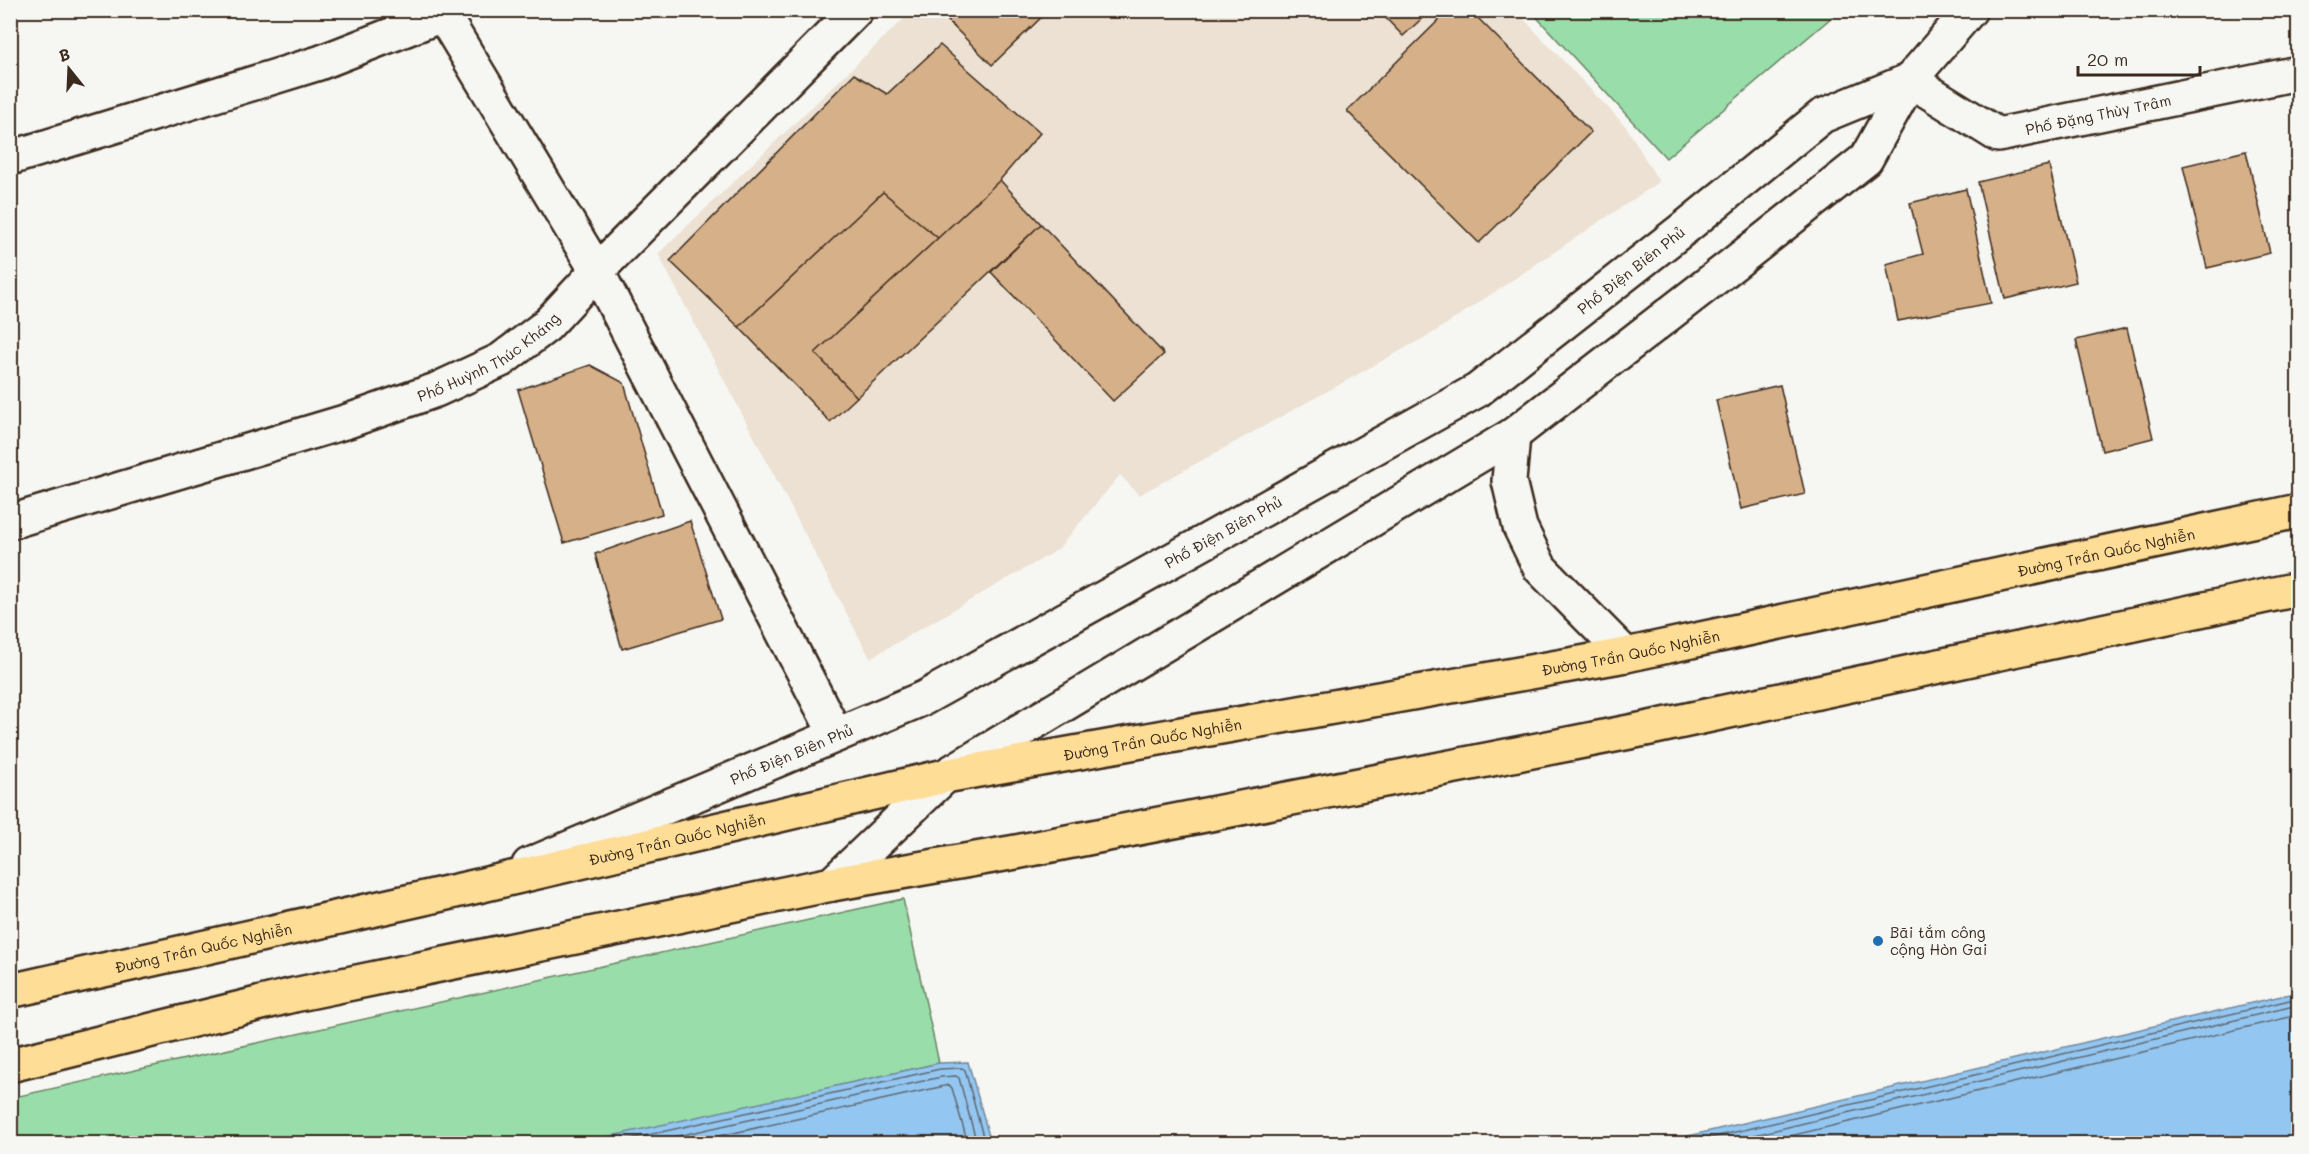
<svg xmlns="http://www.w3.org/2000/svg" width="2309" height="1154" font-family="Mali,sans-serif">
  <style>
    .built { fill: #ece1d2 }
    .green { fill: #99deaa; stroke: #6a8464; stroke-width: 1.5 }
    .water { fill: #93c6f0; stroke: #70889c; stroke-width: 1.5 }
    .lines { fill: none; stroke-linecap: round; stroke-linejoin: round }
    .shore { stroke: #5e6872; stroke-width: 1.5 }
    .building { fill: #d6b088; stroke: #3b2a1e; stroke-width: 1.5 }
    .minor-casing { stroke: #3b2a1e; stroke-width: 38 }
    .major-casing { stroke: #3b2a1e; stroke-width: 38 }
    .minor { stroke: #f6f6f2; stroke-width: 33 }
    .major { stroke: #fedd96; stroke-width: 33 }
    .poi-dot { fill: #1f6fb2; stroke: #f6f6f2; stroke-width: 2 }
    .labels { text-anchor: middle; dominant-baseline: central; stroke-width: 6; stroke-linejoin: round; paint-order: stroke }
    .street-label { font-size: 15px; fill: #3b2a1e; stroke: #f6f6f2 }
    .poi-label { font-size: 15px; fill: #3b2a1e; stroke: #f6f6f2; text-anchor: start }
  </style>
  <rect width="100%" height="100%" fill="#f6f6f2"/>
  <filter id="ink" filterUnits="userSpaceOnUse"><feTurbulence type="fractalNoise" baseFrequency=".0167" numOctaves="2"/><feDisplacementMap in="SourceGraphic" scale="12" xChannelSelector="R" yChannelSelector="G"/><feConvolveMatrix kernelMatrix="1 2 1 2 8 2 1 2 1" color-interpolation-filters="sRGB"/></filter>
  <g filter="url(#ink)">
    <path class="built" d="M 912,11 L 1516,11 L 1627,128 L 1659,182 L 1436,331 L 1139,495 L 1120,475 L 1057,550 L 870,658 L 658,254 Z"/>
    <path class="green" d="M 1531,11 L 1839,11 L 1666,158 Z
      M 903,899 L 939,1063 L 580,1144 L 11,1143 L 10,1098 Z"/>
    <path class="water" d="M 2298,992 L 2298,1143 L 1659,1143 Z
      M 968,1062 L 991,1143 L 580,1143 L 939,1063 Z"/>
    <g class="lines">
      <path class="shore" d="M 608,1144 L 940,1069 L 962,1068 L 965,1070 L 985,1144
        M 642,1144 L 941,1077 L 956,1076 L 959,1078 L 977,1144
        M 684,1144 L 949,1085 L 952,1088 L 968,1144
        M 1685,1144 L 2298,998
        M 1717,1144 L 2298,1005
        M 1756,1144 L 2298,1015"/>
    </g>
    <path class="building" d="M 959,10 L 1049,10 L 992,65 L 948,21 Z
      M 1378,10 L 1431,10 L 1403,36 Z
      M 1449,10 L 1470,10 L 1591,132 L 1479,243 L 1347,111 Z
      M 940,45 L 1040,133 L 1000,180 L 938,238 L 883,192 L 739,327 L 670,261 L 854,74 L 887,94 Z
      M 2246,151 L 2270,253 L 2207,268 L 2183,166 Z
      M 2049,165 L 2076,282 L 2005,299 L 1978,182 Z
      M 1000,180 L 1041,224 L 857,397 L 815,353 Z
      M 1966,189 L 1991,303 L 1898,321 L 1886,264 L 1923,254 L 1910,203 Z
      M 883,192 L 938,238 L 815,353 L 857,397 L 830,422 L 739,327 Z
      M 1041,224 L 1164,354 L 1113,401 L 991,272 Z
      M 2127,328 L 2153,438 L 2102,451 L 2076,340 Z
      M 590,365 L 624,383 L 662,514 L 564,543 L 518,390 Z
      M 1780,385 L 1805,494 L 1741,509 L 1716,400 Z
      M 690,521 L 721,619 L 622,649 L 595,554 Z"/>
    <g class="lines">
      <g class="minor-casing">
        <g id="minor">
          <path d="M 440,10 L 597,271 L 836,735"/>
          <path id="s1" d="M 1910,80 L 1998,135 L 2298,73"/>
          <path d="M 10,158 L 319,63 L 442,15"/>
          <path d="M 1513,435 L 1509,481 L 1520,527 L 1540,568 L 1626,655"/>
          <path id="s2" d="M 10,522 L 348,421 L 436,390 L 501,360 L 546,326 L 597,271 L 856,10"/>
          <path id="s3" d="M 529,865 L 924,698 L 1478,390 L 1687,226 L 1822,116 L 1910,80"/>
          <path d="M 832,884 L 945,776 L 1513,435 L 1736,262 L 1866,159 L 1910,80 L 1970,10"/>
        </g>
      </g>
      <g class="major-casing">
        <g id="major">
          <path id="s4" d="M 10,991 L 478,886 L 945,776 L 1626,655 L 2298,511"/>
          <path d="M 10,1065 L 294,995 L 832,884 L 1016,852 L 1650,728 L 2298,589"/>
        </g>
      </g>
      <use href="#minor" class="minor"/>
      <use href="#major" class="major"/>
    </g>
  </g>
  <circle class="poi-dot" cx="1878" cy="941" r="6"/>
  <g class="labels">
    <g class="street-label">
      <text stroke="none"><textPath href="#s1" startOffset="206">Phố Đặng Thùy Trâm</textPath></text>
      <text stroke="none"><textPath href="#s3" startOffset="1257">Phố Điện Biên Phủ</textPath></text>
      <text stroke="none"><textPath href="#s2" startOffset="508">Phố Huỳnh Thúc Kháng</textPath></text>
      <text stroke="none"><textPath href="#s3" startOffset="771">Phố Điện Biên Phủ</textPath></text>
      <text stroke="none"><textPath href="#s4" startOffset="2142">Đường Trần Quốc Nghiễn</textPath></text>
      <text stroke="none"><textPath href="#s4" startOffset="1656">Đường Trần Quốc Nghiễn</textPath></text>
      <text stroke="none"><textPath href="#s4" startOffset="1170">Đường Trần Quốc Nghiễn</textPath></text>
      <text stroke="none"><textPath href="#s3" startOffset="285">Phố Điện Biên Phủ</textPath></text>
      <text stroke="none"><textPath href="#s4" startOffset="684">Đường Trần Quốc Nghiễn</textPath></text>
      <text stroke="none"><textPath href="#s4" startOffset="198">Đường Trần Quốc Nghiễn</textPath></text>
    </g>
    <g class="poi-label">
      <text x="1890" y="932">Bãi tắm công<tspan x="1890" dy="17">cộng Hòn Gai</tspan></text>
    </g>
  </g>
  <rect width="2309" height="1154" fill="none" stroke="#f6f6f2" stroke-width="36"/>
  <rect x="18" y="18" width="2273" height="1118" fill="none" stroke="#3b2a1e" stroke-width="2" filter="url(#ink)"/>
  <g transform="translate(69 69) rotate(342)" stroke="#f6f6f2" stroke-width="4.5" paint-order="stroke">
  <path d="M0-4.5L10 22L0 15L-10 22Z" fill="#3b2a1e"/>
  <text y="-9" font-size="16" font-weight="bold" text-anchor="middle" fill="#3b2a1e">B</text>
  </g>
  <path d="M2078 66v9h122v-9" fill="none" stroke="#3b2a1e" stroke-width="3"/>
  <text x="2087" y="66" font-size="18" fill="#3b2a1e" stroke="#f6f6f2" stroke-width="4.5" paint-order="stroke">20 m</text>
</svg>
